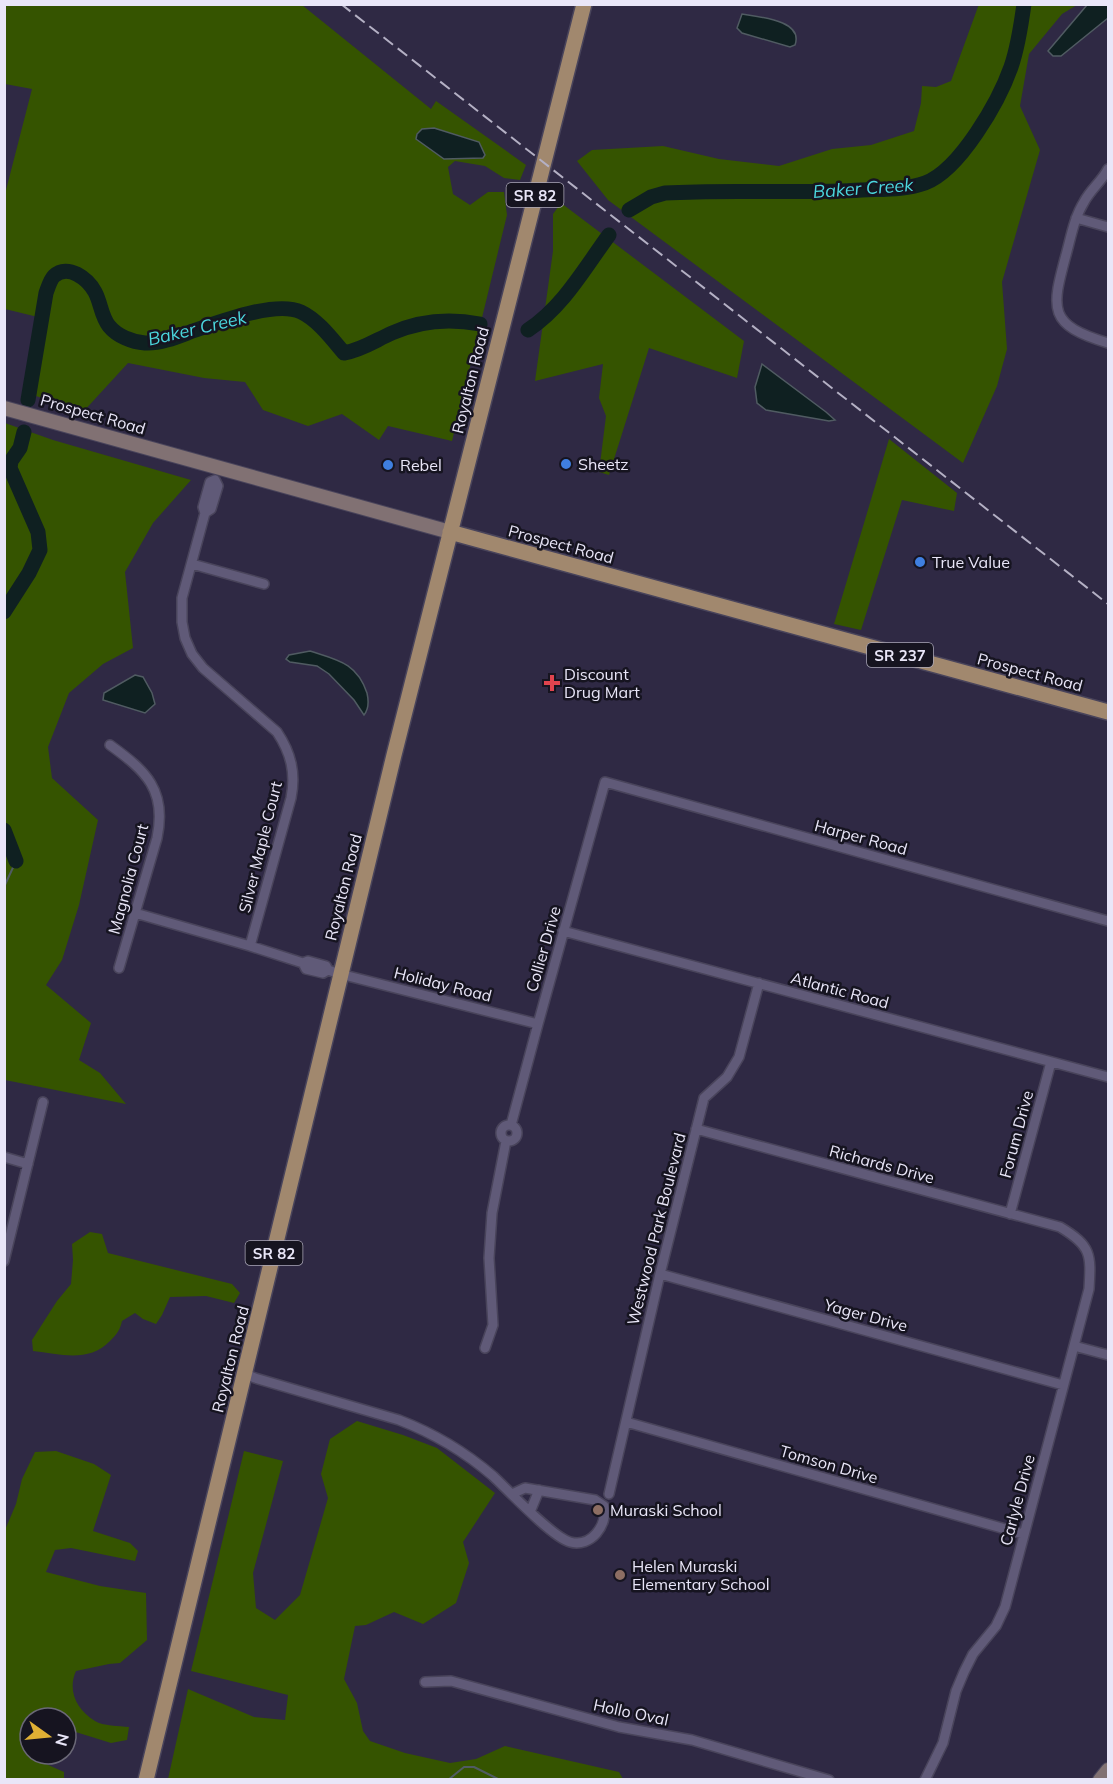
<svg xmlns="http://www.w3.org/2000/svg" width="1113" height="1784" font-family="Mulish,sans-serif">
  <style>
    .green { fill: #355400 }
    .water { fill: #0f2021; stroke: #505b62; stroke-width: 1.5 }
    .lines { fill: none; stroke-linecap: round; stroke-linejoin: round }
    .stream { stroke: #505b62; stroke-width: 2 }
    .river { stroke: #0f2021; stroke-width: 15 }
    .street-casing { stroke: #49445b; stroke-width: 12 }
    .secondary-casing { stroke: #49445b; stroke-width: 16 }
    .primary-casing { stroke: #49445b; stroke-width: 18 }
    .street { stroke: #605a78; stroke-width: 9 }
    .secondary { stroke: #817173; stroke-width: 14 }
    .primary { stroke: #a1886e; stroke-width: 15 }
    .rail { stroke: #b4b0c4; stroke-width: 2; stroke-dasharray: 12 6; stroke-linecap: butt }
    .shop-dot { fill: #3f7fe0; stroke: #161420; stroke-width: 2 }
    .health-dot { fill: #e0444e; stroke: #161420; stroke-width: 2 }
    .education-dot { fill: #8d6e63; stroke: #161420; stroke-width: 2 }
    .labels { text-anchor: middle; dominant-baseline: central; stroke-width: 5; stroke-linejoin: round; paint-order: stroke }
    .shield { fill: #161420; stroke: #aaa7b7; stroke-width: 1.5 }
    .shield-label { font-size: 15px; font-weight: bold; fill: #e9e6f8 }
    .street-label { font-size: 16px; fill: #e9e6f8; stroke: #161420 }
    .poi-label { font-size: 16px; fill: #e9e6f8; stroke: #161420; text-anchor: start }
    .water-label { font-size: 18px; font-style: italic; fill: #4bd7de; stroke: #161420 }
  </style>
  <rect width="100%" height="100%" fill="#2f2944"/>
  <path class="green" d="M 979,4 L 1077,5 L 1062,14 L 1029,54 L 1020,106 L 1040,150 L 1002,282 L 1007,349 L 997,386 L 963,463 L 608,200 L 577,161 L 592,150 L 663,146 L 719,159 L 779,166 L 832,149 L 871,145 L 914,131 L 921,103 L 922,86 L 936,87 L 951,81 Z
    M 5,5 L 302,5 L 431,109 L 436,101 L 526,165 L 520,180 L 504,178 L 485,166 L 455,161 L 448,167 L 453,194 L 470,205 L 488,192 L 504,192 L 507,215 L 452,441 L 388,426 L 379,440 L 342,414 L 308,426 L 263,410 L 245,382 L 204,378 L 128,363 L 83,412 L 36,396 L 46,319 L 5,309 L 5,194 L 32,89 L 5,84 Z
    M 561,203 L 744,341 L 737,378 L 649,348 L 609,475 L 599,472 L 606,416 L 599,398 L 603,364 L 535,381 L 553,251 L 553,214 Z
    M 5,423 L 53,440 L 191,480 L 153,523 L 125,572 L 133,648 L 103,664 L 69,693 L 48,747 L 52,778 L 98,820 L 79,905 L 62,960 L 46,985 L 91,1023 L 79,1060 L 100,1073 L 126,1104 L 5,1080 Z
    M 889,439 L 957,493 L 954,511 L 902,500 L 861,630 L 834,624 Z
    M 90,1232 L 102,1234 L 108,1253 L 232,1284 L 240,1293 L 234,1303 L 206,1296 L 170,1297 L 162,1315 L 156,1324 L 143,1319 L 135,1313 L 122,1321 C 120,1330 117,1334 110,1341 C 89,1363 60,1354 33,1351 L 32,1340 L 57,1301 L 71,1284 L 73,1260 L 72,1244 Z
    M 357,1421 L 403,1435 L 437,1448 L 495,1493 L 463,1542 L 469,1563 L 456,1603 L 423,1624 L 394,1612 L 366,1625 L 355,1626 L 344,1679 L 357,1703 L 363,1731 L 370,1741 L 405,1753 L 450,1763 L 476,1759 L 505,1746 L 619,1772 L 623,1779 L 168,1779 L 188,1689 L 254,1717 L 285,1720 L 288,1695 L 191,1671 L 244,1451 L 283,1461 L 253,1573 L 256,1608 L 275,1620 L 300,1595 L 328,1498 L 321,1474 L 330,1439 Z
    M 56,1451 L 94,1464 L 111,1475 L 93,1531 L 130,1543 L 138,1551 L 135,1561 L 71,1548 L 55,1550 L 46,1572 L 100,1586 L 146,1593 L 147,1640 L 120,1663 L 109,1664 L 76,1671 C 67,1691 77,1710 95,1721 C 103,1726 119,1726 129,1727 L 127,1740 L 111,1743 L 66,1729 L 66,1718 L 30,1718 L 30,1738 L 28,1740 L 30,1743 L 30,1754 L 39,1754 L 46,1764 L 64,1772 L 64,1779 L 9,1779 L 4,1777 L 5,1530 L 16,1504 L 22,1479 L 35,1452 Z"/>
  <path class="water" d="M 1087,5 L 1108,5 L 1108,18 L 1061,56 L 1053,56 L 1048,51 Z
    M 742,14 C 758,17 804,20 795,45 L 790,47 L 742,33 L 737,28 Z
    M 434,128 L 479,142 L 485,155 L 483,158 L 444,159 L 416,139 L 417,134 L 422,129 Z
    M 762,364 L 826,412 L 835,420 L 829,421 L 766,410 L 757,403 L 755,387 Z
    M 310,651 C 338,660 357,663 367,693 C 369,702 369,709 364,715 L 354,700 L 329,674 L 317,666 L 290,662 L 286,659 L 289,655 Z
    M 135,675 L 143,677 L 152,693 L 155,704 L 145,713 L 103,700 L 104,693 Z"/>
  <g class="lines">
    <path class="stream" d="M 4,887 L 16,861
      M 448,1780 L 464,1767 L 474,1767 L 500,1780"/>
    <path class="river" d="M 629,210 L 651,197 L 665,193 C 730,189 796,194 862,190 C 882,189 906,190 925,183 C 960,170 999,101 1011,67 C 1018,47 1021,26 1024,4
      M 528,330 C 563,307 584,269 609,235
      M 28,400 L 46,293 C 48,288 50,280 54,276 C 68,263 88,279 95,292 C 101,303 101,316 109,326 C 117,336 132,342 145,343 C 160,344 177,337 190,332 C 217,323 275,300 301,312 C 318,320 332,339 344,353 C 362,350 376,340 392,333 C 421,320 449,318 480,324
      M 4,612 L 29,573 L 40,550 L 38,532 L 10,468 L 11,461 L 20,448 L 24,432
      M 4,830 L 16,861"/>
    <g class="street-casing">
      <path id="street" d="M 1108,169 C 1102,181 1090,190 1084,202 C 1074,218 1071,237 1066,255 C 1051,310 1048,325 1108,343
        M 1076,218 L 1108,227
        M 215,480 L 218,486 L 211,509 L 205,513 L 203,507 L 210,482 Z
        M 205,513 L 182,598 L 182,622 L 185,638 L 192,654 L 203,668 L 277,732 C 291,753 296,773 291,798 L 250,946
        M 192,564 L 264,584
        M 110,745 C 146,771 167,790 157,838 L 119,968
        M 135,913 L 250,946 L 303,963
        M 563,931 L 1108,1077
        M 328,970 L 323,973 L 306,969 L 303,963 L 308,961 L 326,966 L 328,970 L 340,974 L 538,1024
        M501 1133a8 8 0 1 1 16 0a8 8 0 1 1-16 0Z
        M 511,1125 L 538,1024 L 605,782 L 1108,921
        M 696,1129 L 1060,1227 C 1092,1246 1091,1255 1089,1289 L 1005,1607 L 996,1626 L 973,1654 L 964,1672 L 956,1691 L 943,1743 L 925,1780
        M 4,1157 L 28,1164
        M 1010,1214 L 1051,1062
        M 4,1261 L 43,1102
        M 660,1274 L 1063,1385
        M 1074,1346 L 1108,1355
        M 485,1348 L 493,1325 L 489,1258 L 492,1213 L 506,1141
        M 245,1374 L 255,1378 L 399,1420 C 433,1433 465,1452 493,1476 C 509,1491 552,1537 570,1542 C 591,1548 608,1525 604,1506 L 595,1500 L 525,1488 L 512,1494
        M 626,1422 L 1023,1534
        M 609,1494 L 660,1274 L 704,1098 L 727,1077 L 739,1057 L 759,983
        M 530,1512 L 539,1490
        M 425,1682 L 451,1681 L 619,1727 L 692,1740 L 829,1780"/>
    </g>
    <g class="secondary-casing">
      <path id="secondary" d="M 4,408 L 450,532
        M 1100,1780 L 1108,1770"/>
    </g>
    <g class="primary-casing">
      <path id="primary" d="M 450,532 L 1108,712
        M 146,1780 L 394,755 L 584,4"/>
    </g>
    <use href="#street" class="street"/>
    <use href="#secondary" class="secondary"/>
    <use href="#primary" class="primary"/>
    <path class="rail" d="M 341,4 L 1108,604"/>
  </g>
  <g class="shop-dot">
    <circle cx="566" cy="464" r="6"/>
    <circle cx="388" cy="465" r="6"/>
    <circle cx="920" cy="562" r="6"/>
  </g>
  <path class="health-dot" d="M549 674h6v6h6v6h-6v6h-6v-6h-6v-6h6z"/>
  <g class="education-dot">
    <circle cx="598" cy="1510" r="6"/>
    <circle cx="620" cy="1575" r="6"/>
  </g>
  <g class="labels">
    <g class="shield">
      <rect x="506.5" y="183" width="57" height="24" rx="4.5"/>
      <rect x="867" y="643" width="66" height="24" rx="4.5"/>
      <rect x="245.5" y="1241" width="57" height="24" rx="4.5"/>
    </g>
    <g class="shield-label">
      <text x="535" y="195">SR 82</text>
      <text x="900" y="655">SR 237</text>
      <text x="274" y="1253">SR 82</text>
    </g>
    <g class="street-label">
      <text transform="translate(470 380) rotate(-76)">Royalton Road</text>
      <text transform="translate(93 414) rotate(16)">Prospect Road</text>
      <text transform="translate(561 544) rotate(15)">Prospect Road</text>
      <text transform="translate(1030 672) rotate(15)">Prospect Road</text>
      <text transform="translate(861 837) rotate(15)">Harper Road</text>
      <text transform="translate(260 847) rotate(-76)">Silver Maple Court</text>
      <text transform="translate(128 879) rotate(-75)">Magnolia Court</text>
      <text transform="translate(343 887) rotate(-76)">Royalton Road</text>
      <text transform="translate(543 949) rotate(-74)">Collier Drive</text>
      <text transform="translate(443 984) rotate(14)">Holiday Road</text>
      <text transform="translate(840 990) rotate(15)">Atlantic Road</text>
      <text transform="translate(1016 1134) rotate(-75)">Forum Drive</text>
      <text transform="translate(882 1164) rotate(15)">Richards Drive</text>
      <text transform="translate(656 1229) rotate(-76)">Westwood Park Boulevard</text>
      <text transform="translate(866 1315) rotate(15)">Yager Drive</text>
      <text transform="translate(230 1359) rotate(-76)">Royalton Road</text>
      <text transform="translate(829 1464) rotate(16)">Tomson Drive</text>
      <text transform="translate(1017 1500) rotate(-75)">Carlyle Drive</text>
      <text transform="translate(631 1712) rotate(12)">Hollo Oval</text>
    </g>
    <g class="poi-label">
      <text x="578" y="464">Sheetz</text>
      <text x="400" y="465">Rebel</text>
      <text x="932" y="562">True Value</text>
      <text x="564" y="674">Discount<tspan x="564" dy="18">Drug Mart</tspan></text>
      <text x="610" y="1510">Muraski School</text>
      <text x="632" y="1566">Helen Muraski<tspan x="632" dy="18">Elementary School</tspan></text>
    </g>
    <g class="water-label">
      <text transform="translate(863 188) rotate(-4)">Baker Creek</text>
      <text transform="translate(197 328) rotate(-13)">Baker Creek</text>
    </g>
  </g>
  <rect width="1113" height="1784" fill="none" stroke="#e9e6f8" stroke-width="12"/>
  <g transform="translate(48 1736) rotate(105)"><circle r="28" fill="#161420" stroke="#6a6876" stroke-width="1.5"/>
  <path d="M0-4.5L10 22L0 15L-10 22Z" fill="#e0b034"/>
  <text y="-9" font-size="16" font-weight="bold" text-anchor="middle" fill="#e9e6f8">N</text>
  </g>
</svg>
